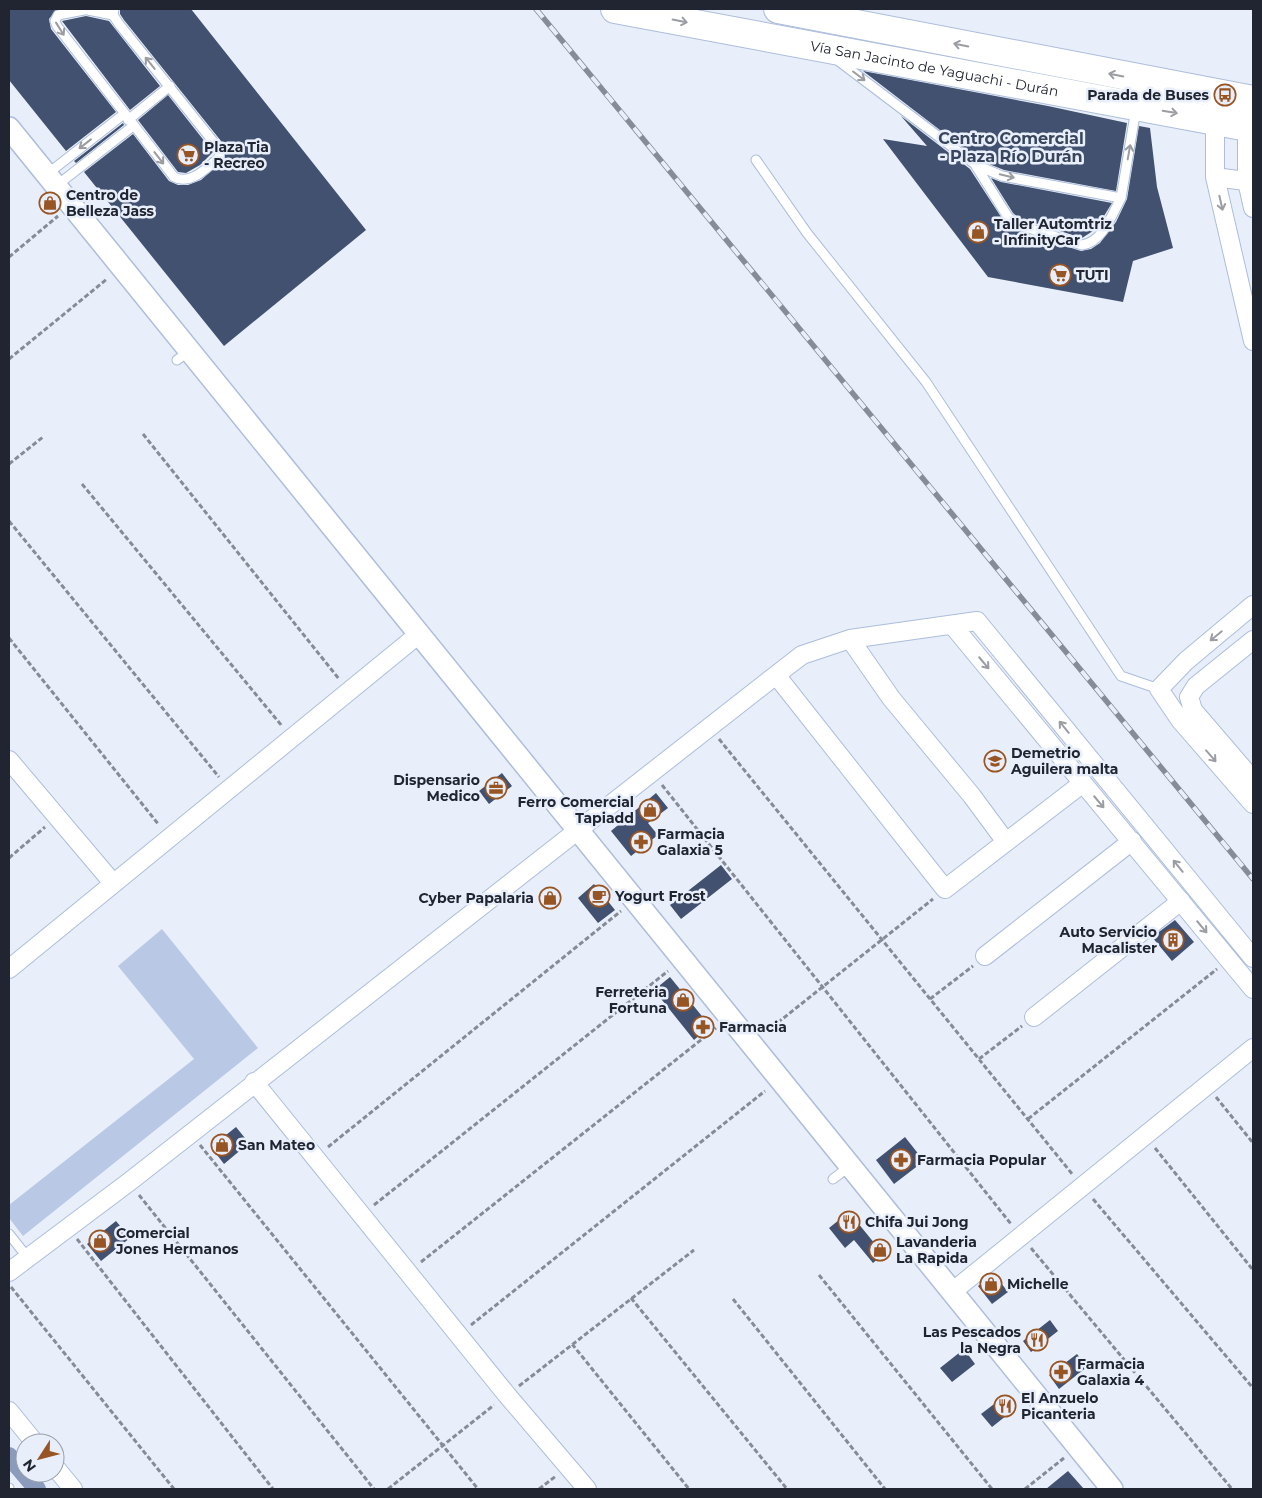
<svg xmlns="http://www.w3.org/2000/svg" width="1262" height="1498" font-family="Montserrat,sans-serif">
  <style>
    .green { fill: #b9c8e5 }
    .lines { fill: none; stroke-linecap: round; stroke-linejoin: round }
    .canal { stroke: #8a9bbc; stroke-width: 18 }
    .building { fill: #42516f }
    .service-casing { stroke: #adbddb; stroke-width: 11 }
    .minor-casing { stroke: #adbddb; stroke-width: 20 }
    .tertiary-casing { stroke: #adbddb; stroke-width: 24 }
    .primary-casing { stroke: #adbddb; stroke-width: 30 }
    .path { stroke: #858b97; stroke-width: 3; stroke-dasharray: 5 2.5; stroke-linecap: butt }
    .service { stroke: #fff; stroke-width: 9 }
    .minor { stroke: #fff; stroke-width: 18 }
    .tertiary { stroke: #fff; stroke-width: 21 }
    .primary { stroke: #fff; stroke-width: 28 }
    .rail-casing { stroke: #868c98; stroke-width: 5.5 }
    .rail { stroke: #e8effb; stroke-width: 4; stroke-dasharray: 11; stroke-linecap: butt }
    .oneway { stroke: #9b9da2 }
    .labels { text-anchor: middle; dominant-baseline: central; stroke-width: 5; stroke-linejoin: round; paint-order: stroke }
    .street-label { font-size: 14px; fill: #202531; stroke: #e8effb }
    .poi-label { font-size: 14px; font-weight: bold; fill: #202531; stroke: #e8effb; text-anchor: start }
    .quarter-label { font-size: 16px; font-weight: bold; fill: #38455d; stroke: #e8effb }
  </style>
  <rect width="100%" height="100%" fill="#e8effb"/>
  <path class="green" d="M 162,929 L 258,1048 L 23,1236 L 9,1218 L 9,1205 L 194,1059 L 118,966 Z"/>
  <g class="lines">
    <path class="canal" d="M 9,1456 L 37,1489"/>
  </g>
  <path class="building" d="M 9,9 L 57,9 L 49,19 L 51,29 L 116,112 L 66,151 L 9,80 Z
    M 120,9 L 191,9 L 366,230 L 224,346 L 84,172 L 133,134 L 169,181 L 178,185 L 188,185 L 201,180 L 225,159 L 225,146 L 124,20 L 120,14 Z
    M 86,16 L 109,21 L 160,86 L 130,110 L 62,21 Z
    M 863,71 L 1048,106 L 1127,123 L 1116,191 L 1004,170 L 979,160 Z
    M 168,95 L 213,152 L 200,165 L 186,173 L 178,172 L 138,120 Z
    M 901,116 L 970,169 L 1003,220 L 1012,229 L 1081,251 L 1091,249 L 1100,243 L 1116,222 L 1127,199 L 1139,126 L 1150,128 L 1157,187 L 1173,248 L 1133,261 L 1123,302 L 988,277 L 883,139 L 927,146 Z
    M 123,123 L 124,125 L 76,163 L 74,161 Z
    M 991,178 L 1001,182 L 1112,203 L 1096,229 L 1082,238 L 1019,218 L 1013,213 Z
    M 502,773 L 512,786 L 489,804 L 479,791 Z
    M 656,793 L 668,808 L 648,823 L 658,835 L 631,856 L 611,831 Z
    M 721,865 L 732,879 L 681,919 L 670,905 Z
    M 594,884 L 615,910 L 598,923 L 578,898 Z
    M 1175,920 L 1194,942 L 1172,961 L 1152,937 Z
    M 670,977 L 710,1026 L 694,1040 L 654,990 Z
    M 236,1127 L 249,1143 L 224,1164 L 211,1147 Z
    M 905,1137 L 924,1161 L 894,1184 L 876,1160 Z
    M 849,1212 L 875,1244 L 879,1241 L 887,1251 L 873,1263 L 854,1240 L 845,1248 L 829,1228 Z
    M 116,1221 L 130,1238 L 101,1261 L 87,1244 Z
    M 994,1274 L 1008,1292 L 992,1304 L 978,1286 Z
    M 1050,1320 L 1058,1331 L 1031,1352 L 1023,1341 Z
    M 964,1349 L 975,1364 L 952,1382 L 940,1368 Z
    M 1077,1354 L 1087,1367 L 1059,1389 L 1049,1375 Z
    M 1006,1395 L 1016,1408 L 992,1427 L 981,1414 Z
    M 1068,1471 L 1084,1489 L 1046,1489 Z"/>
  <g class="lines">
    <g class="service-casing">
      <path id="service" d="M 89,9 L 58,15 L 55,21 L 57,26 L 174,177 C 191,186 207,167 219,158 L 220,150 L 119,24 L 113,15 L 114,9
        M 88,10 L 113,15
        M 836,59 L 976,165 L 1002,176 L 1121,198 L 1136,109
        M 128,120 L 170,86
        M 756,160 L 807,233 L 926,382 L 1121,676 L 1159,689
        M 976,166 L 1008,217 L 1016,224 L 1082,245 C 1103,242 1112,214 1121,198
        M 46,175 L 124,114
        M 56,186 L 133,126
        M 177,360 L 189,351
        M 833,1179 L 850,1166
        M 9,1234 L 28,1258
        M 9,1488 L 9,1489"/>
    </g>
    <g class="minor-casing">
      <path id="minor" d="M 1215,111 L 1215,177 L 1253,341
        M 1247,117 L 1247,181 L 1253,208
        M 1215,177 L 1253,182
        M 1253,605 L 1186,661 L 1159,689 L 1180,720 L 1253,804
        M 953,626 L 1253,989
        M 850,639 L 891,698 L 972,796 L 1006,842
        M 1253,640 L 1196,686 L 1189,697 L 1193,710 L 1253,780
        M 776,675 L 945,889 L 1083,783
        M 9,760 L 113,883
        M 985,956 L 1132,841
        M 9,969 L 419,634
        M 1034,1017 L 1181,901
        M 254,1082 L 507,1395 L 587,1489
        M 9,1272 L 129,1182 L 776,675 L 802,655 L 850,639 L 977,621 L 1253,958
        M 952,1292 L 1253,1048
        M 9,1411 L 35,1443
        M 55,1467 L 73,1489"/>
    </g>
    <g class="tertiary-casing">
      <path id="tertiary" d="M 9,128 L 1112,1489"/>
    </g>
    <g class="primary-casing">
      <g id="primary">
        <path id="s1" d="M 615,9 L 1253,128"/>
        <path d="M 778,9 L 1253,100"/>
      </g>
    </g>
    <path class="path" d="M 9,257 L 58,216
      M 9,359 L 107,279
      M 143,434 L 339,679
      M 9,464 L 43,437
      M 82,484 L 282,726
      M 9,521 L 219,777
      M 9,638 L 159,825
      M 719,739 L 1073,1175
      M 662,785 L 1011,1224
      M 9,858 L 45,827
      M 930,999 L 973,966
      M 766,1032 L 933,899
      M 979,1059 L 1022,1026
      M 1216,1097 L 1253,1143
      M 1028,1119 L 1217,969
      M 200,1145 L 478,1489
      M 328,1147 L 621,911
      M 1155,1148 L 1253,1270
      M 139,1195 L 374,1489
      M 1093,1199 L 1253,1388
      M 374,1205 L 668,971
      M 77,1239 L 273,1489
      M 1031,1248 L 1232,1489
      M 421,1262 L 716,1028
      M 819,1275 L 992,1489
      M 11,1287 L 174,1489
      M 631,1298 L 787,1489
      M 733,1299 L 885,1489
      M 471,1325 L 765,1091
      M 572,1344 L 689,1489
      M 519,1386 L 694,1250
      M 388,1489 L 494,1405
      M 539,1489 L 556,1476
      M 1025,1489 L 1064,1458"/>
    <use href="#service" class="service"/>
    <use href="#minor" class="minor"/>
    <use href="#tertiary" class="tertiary"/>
    <use href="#primary" class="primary"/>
    <g class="rail-casing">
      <path id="rail" d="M 536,9 L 1253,879"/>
    </g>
    <use href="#rail" class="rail"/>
  </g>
  <defs><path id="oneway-shaft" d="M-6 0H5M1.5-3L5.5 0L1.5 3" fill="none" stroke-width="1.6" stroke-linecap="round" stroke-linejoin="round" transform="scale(1.25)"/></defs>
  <g class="oneway">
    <use href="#oneway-shaft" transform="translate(680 21) rotate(11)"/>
    <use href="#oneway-shaft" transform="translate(60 29) rotate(58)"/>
    <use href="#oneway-shaft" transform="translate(961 45) rotate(-169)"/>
    <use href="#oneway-shaft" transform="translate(150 63) rotate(-129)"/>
    <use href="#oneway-shaft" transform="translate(1116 75) rotate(-169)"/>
    <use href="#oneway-shaft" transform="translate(859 76) rotate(37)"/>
    <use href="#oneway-shaft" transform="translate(1170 112) rotate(10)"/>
    <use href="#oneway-shaft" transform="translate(85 144) rotate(142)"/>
    <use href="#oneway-shaft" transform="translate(1129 152) rotate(-80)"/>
    <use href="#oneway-shaft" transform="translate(159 158) rotate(52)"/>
    <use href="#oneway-shaft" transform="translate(1007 176) rotate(14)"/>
    <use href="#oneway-shaft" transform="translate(1221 203) rotate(77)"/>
    <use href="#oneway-shaft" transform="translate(1216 636) rotate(141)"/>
    <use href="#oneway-shaft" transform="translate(984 663) rotate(50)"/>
    <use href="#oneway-shaft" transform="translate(1064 727) rotate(-129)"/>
    <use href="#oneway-shaft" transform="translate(1211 756) rotate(49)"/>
    <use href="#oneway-shaft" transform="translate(1099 802) rotate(50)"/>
    <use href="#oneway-shaft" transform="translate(1178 866) rotate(-129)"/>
    <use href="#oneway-shaft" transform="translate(1202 927) rotate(50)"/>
  </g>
  <defs>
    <g id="bus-ring" transform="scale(1.125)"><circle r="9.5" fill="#e8effb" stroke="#985524" stroke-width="1.5"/><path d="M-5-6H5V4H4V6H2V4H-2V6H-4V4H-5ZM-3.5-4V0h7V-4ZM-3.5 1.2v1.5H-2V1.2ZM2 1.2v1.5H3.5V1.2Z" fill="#985524"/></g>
    <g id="supermarket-ring" transform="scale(1.125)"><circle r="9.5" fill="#e8effb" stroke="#985524" stroke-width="1.5"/><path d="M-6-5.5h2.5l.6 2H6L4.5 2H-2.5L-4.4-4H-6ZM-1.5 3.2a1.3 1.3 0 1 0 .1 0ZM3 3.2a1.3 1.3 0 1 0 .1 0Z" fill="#985524"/></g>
    <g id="shop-ring" transform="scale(1.125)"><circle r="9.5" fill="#e8effb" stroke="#985524" stroke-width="1.5"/><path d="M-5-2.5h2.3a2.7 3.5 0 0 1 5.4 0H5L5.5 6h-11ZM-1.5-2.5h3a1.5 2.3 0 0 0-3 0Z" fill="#985524"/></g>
    <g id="school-ring" transform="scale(1.125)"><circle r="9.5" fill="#e8effb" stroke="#985524" stroke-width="1.5"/><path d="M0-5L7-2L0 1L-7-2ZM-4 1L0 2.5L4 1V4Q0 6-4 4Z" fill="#985524"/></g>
    <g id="office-ring" transform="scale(1.125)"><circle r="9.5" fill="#e8effb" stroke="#985524" stroke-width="1.5"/><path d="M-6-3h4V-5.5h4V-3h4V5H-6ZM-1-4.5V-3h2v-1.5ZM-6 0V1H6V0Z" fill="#985524"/></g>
    <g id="pharmacy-ring" transform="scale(1.125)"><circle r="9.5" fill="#e8effb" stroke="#985524" stroke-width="1.5"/><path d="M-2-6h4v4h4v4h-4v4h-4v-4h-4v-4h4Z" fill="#985524"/></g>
    <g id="cafe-ring" transform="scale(1.125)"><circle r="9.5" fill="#e8effb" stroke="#985524" stroke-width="1.5"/><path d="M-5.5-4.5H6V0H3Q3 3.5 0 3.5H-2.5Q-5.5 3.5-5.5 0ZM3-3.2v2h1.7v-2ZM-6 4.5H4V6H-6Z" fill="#985524"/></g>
    <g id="building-ring" transform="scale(1.125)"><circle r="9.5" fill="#e8effb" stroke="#985524" stroke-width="1.5"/><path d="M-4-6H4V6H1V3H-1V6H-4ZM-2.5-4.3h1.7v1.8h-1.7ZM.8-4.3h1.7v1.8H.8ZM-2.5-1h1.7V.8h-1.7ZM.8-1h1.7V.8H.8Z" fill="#985524"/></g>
    <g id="restaurant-ring" transform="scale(1.125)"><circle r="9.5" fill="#e8effb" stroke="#985524" stroke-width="1.5"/><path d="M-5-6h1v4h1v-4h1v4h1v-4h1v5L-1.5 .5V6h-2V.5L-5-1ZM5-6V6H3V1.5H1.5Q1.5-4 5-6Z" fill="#985524"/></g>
  </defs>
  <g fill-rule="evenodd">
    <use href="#bus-ring" x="1225" y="95"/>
    <use href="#supermarket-ring" x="188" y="155"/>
    <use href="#shop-ring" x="50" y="203"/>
    <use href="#shop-ring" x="978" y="232"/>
    <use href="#supermarket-ring" x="1060" y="275"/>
    <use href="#school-ring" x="995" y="761"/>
    <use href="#office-ring" x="496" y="788"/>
    <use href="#shop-ring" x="650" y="810"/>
    <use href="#pharmacy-ring" x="641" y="842"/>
    <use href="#cafe-ring" x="599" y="896"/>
    <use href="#shop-ring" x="550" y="898"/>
    <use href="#building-ring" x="1173" y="940"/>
    <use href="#shop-ring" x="683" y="1000"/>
    <use href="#pharmacy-ring" x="703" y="1027"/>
    <use href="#shop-ring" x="222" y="1145"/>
    <use href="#pharmacy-ring" x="901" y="1160"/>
    <use href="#restaurant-ring" x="849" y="1222"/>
    <use href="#shop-ring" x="100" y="1241"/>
    <use href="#shop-ring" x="880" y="1250"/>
    <use href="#shop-ring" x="991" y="1284"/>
    <use href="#restaurant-ring" x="1037" y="1340"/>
    <use href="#pharmacy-ring" x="1061" y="1372"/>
    <use href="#restaurant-ring" x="1005" y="1406"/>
  </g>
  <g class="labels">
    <g class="street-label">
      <text stroke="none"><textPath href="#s1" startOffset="325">Vía San Jacinto de Yaguachi - Durán</textPath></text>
    </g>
    <g class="poi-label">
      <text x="1209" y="95" text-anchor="end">Parada de Buses</text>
      <text x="204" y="147">Plaza Tia<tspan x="204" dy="16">- Recreo</tspan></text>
      <text x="66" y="195">Centro de<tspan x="66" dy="16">Belleza Jass</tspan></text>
      <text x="994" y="224">Taller Automtriz<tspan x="994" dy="16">- InfinityCar</tspan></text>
      <text x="1076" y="275">TUTI</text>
      <text x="1011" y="753">Demetrio<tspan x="1011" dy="16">Aguilera malta</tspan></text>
      <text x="480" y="780" text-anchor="end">Dispensario<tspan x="480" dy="16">Medico</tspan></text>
      <text x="634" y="802" text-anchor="end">Ferro Comercial<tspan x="634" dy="16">Tapiadd</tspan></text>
      <text x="657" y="834">Farmacia<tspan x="657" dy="16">Galaxia 5</tspan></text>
      <text x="615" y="896">Yogurt Frost</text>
      <text x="534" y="898" text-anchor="end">Cyber Papalaria</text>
      <text x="1157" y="932" text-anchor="end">Auto Servicio<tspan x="1157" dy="16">Macalister</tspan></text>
      <text x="667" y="992" text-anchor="end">Ferreteria<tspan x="667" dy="16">Fortuna</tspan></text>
      <text x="719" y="1027">Farmacia</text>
      <text x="238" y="1145">San Mateo</text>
      <text x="917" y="1160">Farmacia Popular</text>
      <text x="865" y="1222">Chifa Jui Jong</text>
      <text x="116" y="1233">Comercial<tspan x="116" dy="16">Jones Hermanos</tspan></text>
      <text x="896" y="1242">Lavanderia<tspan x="896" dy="16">La Rapida</tspan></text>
      <text x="1007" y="1284">Michelle</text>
      <text x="1021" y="1332" text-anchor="end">Las Pescados<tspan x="1021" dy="16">la Negra</tspan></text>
      <text x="1077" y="1364">Farmacia<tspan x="1077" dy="16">Galaxia 4</tspan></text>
      <text x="1021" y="1398">El Anzuelo<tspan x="1021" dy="16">Picanteria</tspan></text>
    </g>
    <g class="quarter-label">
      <text x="1011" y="138">Centro Comercial<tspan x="1011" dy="18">- Plaza Río Durán</tspan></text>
    </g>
  </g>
  <rect width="1262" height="1498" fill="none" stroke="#202531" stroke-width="20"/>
  <g transform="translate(40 1458) rotate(234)"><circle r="24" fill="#e8effb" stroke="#989eaa"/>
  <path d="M0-4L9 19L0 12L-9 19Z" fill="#985524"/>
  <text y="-8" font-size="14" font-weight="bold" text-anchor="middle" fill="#202531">N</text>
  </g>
</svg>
